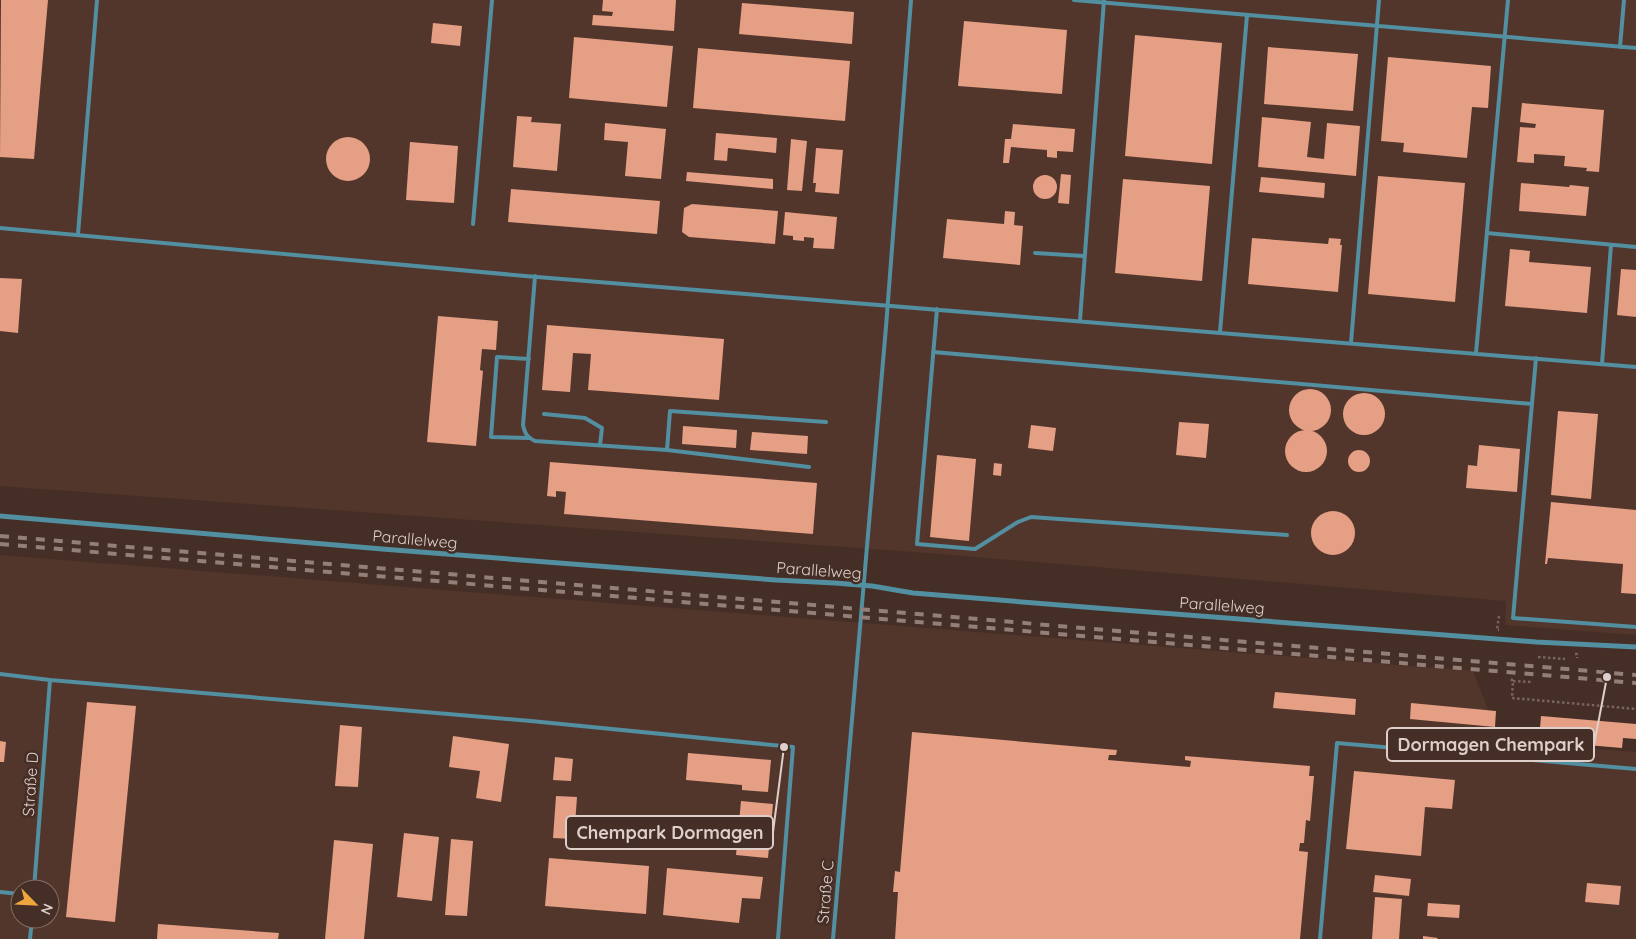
<svg xmlns="http://www.w3.org/2000/svg" width="1636" height="939" font-family="Quicksand,sans-serif">
  <style>
    .built { fill: #53362b; fill-rule: evenodd }
    .building { fill: #e49f85 }
    .lines { fill: none; stroke-linecap: round; stroke-linejoin: round }
    .path { stroke: #79655d; stroke-width: 2.5; stroke-dasharray: 2.5 2.5; stroke-linecap: butt }
    .service { stroke: #528fa0; stroke-width: 4 }
    .minor { stroke: #528fa0; stroke-width: 5 }
    .rail { stroke: #927f78; stroke-width: 4; stroke-dasharray: 9 9; stroke-linecap: butt }
    .labels { text-anchor: middle; dominant-baseline: central; stroke-width: 5; stroke-linejoin: round; paint-order: stroke }
    .street-label { font-size: 16px; fill: #decfca; stroke: #452e25 }
    .leader { fill: none; stroke: #decfca; stroke-width: 2 }
    .callout-dot { fill: #decfca; stroke: #452e25; stroke-width: 2 }
    .callout { fill: #452e25; stroke: #decfca; stroke-width: 2 }
    .callout-label { font-size: 18px; text-anchor: middle; font-weight: bold; fill: #decfca }
  </style>
  <rect width="100%" height="100%" fill="#452e25"/>
  <path class="built" d="M 0,0 L 1636,0 L 1636,635 L 1505,625 L 1506,601 L 941,554 L 0,486 Z
    M 0,555 L 1473,671 L 1501,742 L 1636,752 L 1636,939 L 0,939 ZM 20,889 L 50,889 L 50,919 L 20,919 Z"/>
  <path class="building" d="M 1,0 L 48,0 L 34,159 L 0,157 Z
    M 603,0 L 676,0 L 674,31 L 592,25 L 593,15 L 612,16 L 613,12 L 602,11 Z
    M 742,3 L 854,12 L 852,44 L 739,34 Z
    M 964,21 L 1067,30 L 1062,94 L 958,86 Z
    M 433,23 L 462,26 L 460,46 L 431,43 Z
    M 1135,35 L 1222,43 L 1212,164 L 1125,156 Z
    M 574,37 L 673,46 L 667,107 L 569,98 Z
    M 1268,47 L 1358,54 L 1353,111 L 1264,104 Z
    M 698,48 L 850,61 L 845,121 L 693,108 Z
    M 1388,57 L 1491,66 L 1488,108 L 1472,107 L 1467,158 L 1403,152 L 1404,143 L 1381,141 Z
    M 1522,103 L 1604,110 L 1599,172 L 1586,171 L 1587,168 L 1564,166 L 1565,156 L 1534,154 L 1534,163 L 1517,162 L 1520,127 L 1535,128 L 1536,124 L 1520,122 Z
    M 517,116 L 532,117 L 531,122 L 561,124 L 557,171 L 513,167 Z
    M 1262,117 L 1311,122 L 1307,157 L 1324,159 L 1327,123 L 1360,126 L 1356,176 L 1258,167 Z
    M 605,123 L 666,129 L 661,179 L 625,176 L 628,142 L 604,140 Z
    M 1013,124 L 1075,129 L 1073,152 L 1057,151 L 1057,158 L 1047,157 L 1047,150 L 1011,147 L 1009,163 L 1003,163 L 1005,139 L 1011,139 Z
    M 716,133 L 777,138 L 776,153 L 728,148 L 727,161 L 714,160 Z
    M326 159a22 22 0 1 1 44 0a22 22 0 1 1-44 0Z
    M 791,139 L 807,141 L 802,191 L 787,190 Z
    M 410,142 L 458,146 L 454,203 L 406,200 Z
    M 816,148 L 843,150 L 839,194 L 815,192 L 816,183 L 813,183 Z
    M 687,172 L 773,179 L 773,189 L 686,181 Z
    M 1061,174 L 1071,175 L 1069,204 L 1058,203 Z
    M1033 187a12 12 0 1 1 24 0a12 12 0 1 1-24 0Z
    M 1378,176 L 1465,183 L 1455,302 L 1368,294 Z
    M 1261,177 L 1325,183 L 1324,198 L 1259,192 Z
    M 1123,179 L 1210,186 L 1202,281 L 1115,273 Z
    M 1521,183 L 1569,187 L 1570,185 L 1589,187 L 1586,216 L 1519,211 Z
    M 511,189 L 660,201 L 657,234 L 508,222 Z
    M 692,204 L 778,211 L 775,244 L 689,237 L 682,232 L 684,208 Z
    M 1005,211 L 1015,212 L 1014,225 L 1023,226 L 1020,265 L 943,258 L 947,219 L 1004,224 Z
    M 785,212 L 837,217 L 834,249 L 813,248 L 814,238 L 804,237 L 804,241 L 793,240 L 793,236 L 783,235 Z
    M 1252,238 L 1328,244 L 1329,238 L 1341,239 L 1340,245 L 1342,245 L 1338,292 L 1248,284 Z
    M 1510,249 L 1530,251 L 1529,262 L 1591,267 L 1587,313 L 1505,306 Z
    M 1621,269 L 1636,270 L 1636,317 L 1617,315 Z
    M 0,278 L 22,279 L 18,333 L 0,331 Z
    M 438,316 L 498,321 L 496,350 L 482,349 L 480,370 L 483,371 L 476,446 L 427,442 Z
    M 547,325 L 724,339 L 719,400 L 588,390 L 591,354 L 573,353 L 570,392 L 542,390 Z
    M1289 410a21 21 0 1 1 42 0a21 21 0 1 1-42 0Z
    M1343 414a21 21 0 1 1 42 0a21 21 0 1 1-42 0Z
    M 1558,411 L 1598,414 L 1591,499 L 1551,495 Z
    M 1179,422 L 1209,424 L 1206,458 L 1176,455 Z
    M 1031,425 L 1056,428 L 1053,451 L 1028,448 Z
    M 683,426 L 737,430 L 736,448 L 682,444 Z
    M1285 451a21 21 0 1 1 42 0a21 21 0 1 1-42 0Z
    M 752,432 L 808,436 L 807,454 L 750,450 Z
    M 1479,445 L 1520,449 L 1517,492 L 1466,488 L 1468,465 L 1477,466 Z
    M1348 461a11 11 0 1 1 22 0a11 11 0 1 1-22 0Z
    M 937,455 L 976,459 L 969,541 L 930,537 Z
    M 550,462 L 817,483 L 813,534 L 564,514 L 566,492 L 556,491 L 556,497 L 547,496 Z
    M 994,463 L 1002,464 L 1001,476 L 993,475 Z
    M 1551,502 L 1636,510 L 1636,594 L 1621,593 L 1623,564 L 1548,558 L 1547,564 L 1545,564 Z
    M1311 533a22 22 0 1 1 44 0a22 22 0 1 1-44 0Z
    M 1275,692 L 1356,699 L 1355,715 L 1273,708 Z
    M 87,702 L 136,706 L 115,922 L 66,917 Z
    M 1411,703 L 1496,711 L 1495,727 L 1410,719 Z
    M 1541,716 L 1636,724 L 1636,739 L 1623,738 L 1622,748 L 1539,741 Z
    M 340,725 L 362,727 L 358,787 L 335,786 Z
    M 912,732 L 1117,750 L 1116,755 L 1109,755 L 1108,760 L 1190,767 L 1191,761 L 1185,760 L 1185,756 L 1310,766 L 1309,776 L 1314,776 L 1310,821 L 1306,820 L 1304,843 L 1300,843 L 1299,851 L 1308,852 L 1300,939 L 895,939 L 898,892 L 893,892 L 895,871 L 900,872 Z
    M 453,736 L 509,744 L 501,802 L 476,798 L 480,771 L 449,767 Z
    M 0,741 L 6,742 L 4,762 L 0,762 Z
    M 688,753 L 771,760 L 768,792 L 742,790 L 742,785 L 686,780 Z
    M 555,757 L 573,759 L 571,781 L 553,780 Z
    M 1354,771 L 1455,780 L 1452,809 L 1425,807 L 1421,856 L 1346,849 Z
    M 556,796 L 577,797 L 574,839 L 553,838 Z
    M 741,801 L 773,804 L 768,858 L 736,855 Z
    M 404,833 L 439,837 L 432,901 L 397,897 Z
    M 451,839 L 473,841 L 467,916 L 445,915 Z
    M 334,840 L 373,844 L 364,939 L 325,939 Z
    M 549,858 L 649,866 L 646,914 L 545,906 Z
    M 667,868 L 763,877 L 760,899 L 742,898 L 739,923 L 663,915 Z
    M 1375,875 L 1411,879 L 1409,896 L 1373,892 Z
    M 1587,883 L 1621,886 L 1619,905 L 1585,902 Z
    M 1375,897 L 1402,899 L 1399,939 L 1372,939 Z
    M 1428,903 L 1460,905 L 1459,918 L 1427,916 Z
    M 158,924 L 279,933 L 278,939 L 157,939 Z
    M 1423,936 L 1438,938 L 1437,939 L 1423,939 Z"/>
  <g class="lines">
    <path class="path" d="M 1499,616 L 1497,630 L 1499,630
      M 1575,654 L 1577,654 L 1577,658
      M 1538,657 L 1565,659
      M 1511,679 L 1513,681 L 1512,698 L 1636,709
      M 1513,681 L 1531,682"/>
    <path class="service" d="M 1074,0 L 1636,48
      M 1620,47 L 1624,0
      M 473,224 L 492,0
      M 0,228 L 525,276 L 1636,367
      M 1487,233 L 1636,247
      M 78,234 L 97,0
      M 1035,253 L 1084,256
      M 535,276 L 523,425 C 525,434 527,437 535,441 L 667,450 L 809,467
      M 937,309 L 917,544 L 975,549 L 1018,522 L 1031,517 L 1287,535
      M 1080,320 L 1104,0
      M 1220,332 L 1247,15
      M 1351,343 L 1379,0
      M 933,352 L 1532,404
      M 1476,353 L 1508,0
      M 1536,358 L 1513,618 L 1636,627
      M 529,359 L 497,357 L 491,437 L 529,438
      M 1602,364 L 1611,245
      M 544,414 L 585,418 L 602,428 L 600,445
      M 667,450 L 670,411 L 826,422
      M 0,674 L 50,680 L 531,721 L 793,747 L 778,939
      M 34,889 L 50,680
      M 0,892 L 20,894
      M 30,939 L 32,919
      M 833,939 L 886,327 L 911,0
      M 1320,939 L 1337,743 L 1636,769"/>
    <path class="minor" d="M 0,516 L 382,549 L 776,580 L 835,583 L 872,586 L 913,593 L 1097,608 L 1536,642 L 1636,647"/>
    <path class="rail" d="M 0,536 L 1636,675
      M 0,544 L 1636,683"/>
  </g>
  <g class="labels">
    <g class="street-label">
      <text transform="translate(415 539) rotate(5)">Parallelweg</text>
      <text transform="translate(819 570) rotate(4)">Parallelweg</text>
      <text transform="translate(1222 605) rotate(4)">Parallelweg</text>
      <text transform="translate(30 784) rotate(-86)">Straße D</text>
      <text transform="translate(825 892) rotate(-85)">Straße C</text>
    </g>
  </g>
  <path class="leader" d="M1607 677L1594 745M784 747L773 832"/>
  <g class="callout-dot">
    <circle cx="1607" cy="677" r="5"/>
    <circle cx="784" cy="747" r="5"/>
  </g>
  <g class="callout">
    <rect x="1387" y="728" width="207" height="33" rx="5"/>
    <rect x="566" y="816" width="207" height="33" rx="5"/>
  </g>
  <g class="callout-label">
    <text x="1491" y="751">Dormagen Chempark</text>
    <text x="670" y="839">Chempark Dormagen</text>
  </g>
  <g transform="translate(35 904) rotate(114)"><circle r="24" fill="#452e25" stroke="#826e67"/>
  <path d="M0-4L9 19L0 12L-9 19Z" fill="#efa73d"/>
  <text y="-8" font-size="14" font-weight="bold" text-anchor="middle" fill="#decfca">N</text>
  </g>
</svg>
